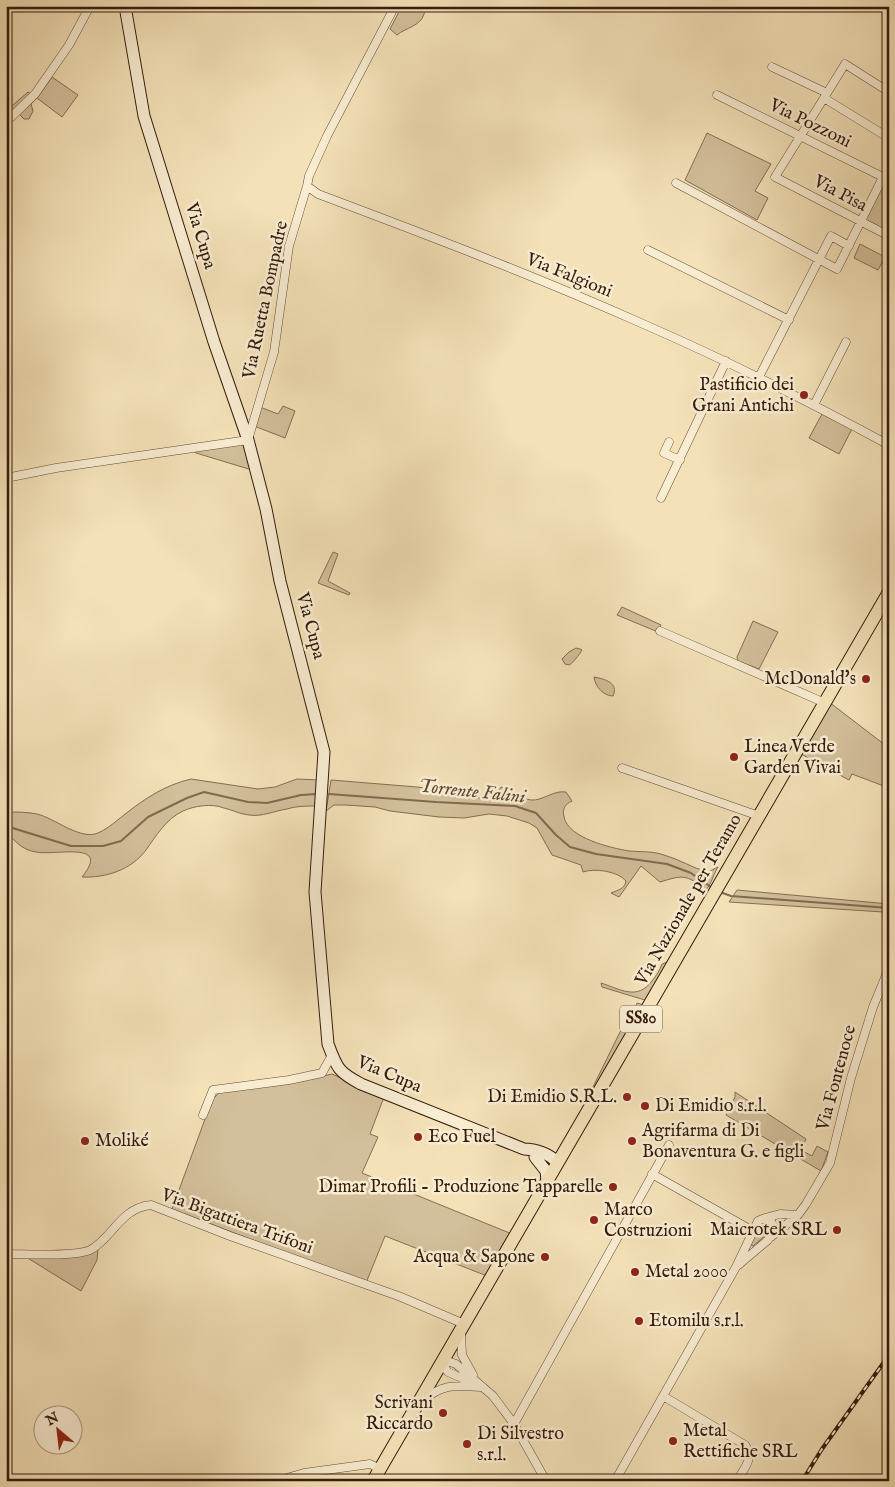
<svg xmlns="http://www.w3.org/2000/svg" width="895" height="1487" font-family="'IM FELL English',serif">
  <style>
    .green { fill: #d3bf9b; stroke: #846d54 }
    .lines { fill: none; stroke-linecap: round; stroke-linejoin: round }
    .stream { stroke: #806a50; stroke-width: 2 }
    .street-casing { stroke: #644c37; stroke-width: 9 }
    .secondary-casing { stroke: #341b0c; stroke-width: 13 }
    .primary-casing { stroke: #341b0c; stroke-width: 14 }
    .street { stroke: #f8ecd1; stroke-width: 8 }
    .secondary { stroke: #f8ecd1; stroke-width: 11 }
    .primary { stroke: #f4e1b8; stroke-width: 12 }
    .rail-casing { stroke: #341b0c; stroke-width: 4 }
    .rail { stroke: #f8ecd1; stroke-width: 2; stroke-dasharray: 5.5; stroke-linecap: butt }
    .poi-dot { fill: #8f2418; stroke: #f8ecd1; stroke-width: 2 }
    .labels { text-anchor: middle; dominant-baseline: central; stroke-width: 5; stroke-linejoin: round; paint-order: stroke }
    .shield { fill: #f8ecd1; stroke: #6f5a47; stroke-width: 1 }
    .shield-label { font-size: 16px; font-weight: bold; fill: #341b0c }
    .street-label { font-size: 18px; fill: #341b0c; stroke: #f8ecd1 }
    .poi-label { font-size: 18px; fill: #341b0c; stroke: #f8ecd1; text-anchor: start }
    .water-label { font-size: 19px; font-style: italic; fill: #604934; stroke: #f8ecd1 }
  </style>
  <rect width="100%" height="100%" fill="#f4e1b8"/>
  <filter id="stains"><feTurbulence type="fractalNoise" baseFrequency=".004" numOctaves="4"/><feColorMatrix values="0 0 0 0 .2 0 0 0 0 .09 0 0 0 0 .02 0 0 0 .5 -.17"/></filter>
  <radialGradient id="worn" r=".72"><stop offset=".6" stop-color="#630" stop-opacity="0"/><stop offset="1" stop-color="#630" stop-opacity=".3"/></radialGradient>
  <path class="green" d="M 402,6 L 426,6 C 425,9 425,12 424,14 C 421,26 405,28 397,35 L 390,29 Z
    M 52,77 L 78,95 L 62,117 L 37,98 L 31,104 L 33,111 L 29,119 L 24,119 L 19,114 L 6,126 L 6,111 L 28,92 L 37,98 Z
    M 707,133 L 771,164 L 755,191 L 768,198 L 757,220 L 685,180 Z
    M 883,181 L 889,184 L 889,235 L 863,222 Z
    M 860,244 L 885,257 L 878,270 L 854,258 Z
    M 283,406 L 295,411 L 285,438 L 254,426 L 260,407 L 278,414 Z
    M 822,414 L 852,429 L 839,454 L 809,438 Z
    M 245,442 L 252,470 L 196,453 L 192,450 Z
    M 333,552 L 338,554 L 328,581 L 350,593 L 349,595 L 318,583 Z
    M 622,607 L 661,625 L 658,632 L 617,615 Z
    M 753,621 L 778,632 L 759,669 L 738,661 L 737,657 Z
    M 576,648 L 580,649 L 582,650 C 579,655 573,663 569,665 L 565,664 L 562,659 L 569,652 Z
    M 594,677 C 605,679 619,683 613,696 C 604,696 595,687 594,677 Z
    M 829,702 L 889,748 L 889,788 L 852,774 L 849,780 L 801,754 Z
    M 191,779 L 258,789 L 275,787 L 297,779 L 319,780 L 317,806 C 307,806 297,806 287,809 C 274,811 262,817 249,815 C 239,814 233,810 224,808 C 211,803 194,806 183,811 C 166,819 156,836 146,850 C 131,870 106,878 82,877 C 112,840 55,856 36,852 C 24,850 19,845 10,836 L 6,836 L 6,812 C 16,812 28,812 37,814 C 54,818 77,838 95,834 C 105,831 115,822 124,815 C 144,799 165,785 191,779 Z
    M 331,780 L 417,787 L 461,793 L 483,799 L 494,797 L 501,787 C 510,790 521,799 531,800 C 543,801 553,790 566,792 L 572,801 C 565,804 562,809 564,817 C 568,838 611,848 629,851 C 641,852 653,851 664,855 C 679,859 692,868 708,872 L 718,867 C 713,875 712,883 706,890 C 686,874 683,875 660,882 L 641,866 L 619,897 L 611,893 C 618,890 625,889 626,881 C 618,871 594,868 583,872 L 581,865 L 552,855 L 537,828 L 529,823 L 507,816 L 489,814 L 464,818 L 439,817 L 390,811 L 375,807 L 346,805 L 334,805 L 326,811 Z
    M 737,890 L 889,904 L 888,938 L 884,932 L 883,912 L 729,902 Z
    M 670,961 L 648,1001 L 602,987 L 601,983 C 620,989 637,1001 652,981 C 656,976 660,970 662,964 Z
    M 637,1003 L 644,1005 L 593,1092 L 591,1091 L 622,1028 L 635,1010 Z
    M 332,1074 L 384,1097 L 370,1134 L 378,1137 L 362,1173 L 512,1234 L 487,1276 L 385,1236 L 366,1283 L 299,1258 L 172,1209 L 212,1100 L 220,1092 L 310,1079 Z
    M 735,1092 L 806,1139 L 801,1150 L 812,1156 L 817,1146 L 828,1152 L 821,1171 L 726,1115 L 735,1097 Z
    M 766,1221 L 770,1223 L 771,1231 L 753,1246 L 751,1245 L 750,1243 L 762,1222 Z
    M 98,1249 L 97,1260 L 81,1291 L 26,1257 L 91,1253 Z"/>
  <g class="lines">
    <path class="stream" d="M 329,794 L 436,802 L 515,806 L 536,813 L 556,835 L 570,847 L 596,854 L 667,864 L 691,873 L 711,887
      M 6,826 L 71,846 L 103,846 L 121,841 L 148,817 L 187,798 L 204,792 L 248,802 L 267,803 L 301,795 L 317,794
      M 720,892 L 731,896 L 889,908"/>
    <g class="street-casing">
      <path id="street" d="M 772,67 L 827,93
        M 889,92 L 845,64 L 775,177 L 889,236
        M 717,95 L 889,180
        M 824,98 L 889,138
        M 6,122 L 35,94 L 69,45 L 90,6
        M 676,183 L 837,269 L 883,177
        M 307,186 L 318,194 C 427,235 535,276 641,323 C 726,360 808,401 889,445
        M 648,250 L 789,320
        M 759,377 L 831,236 L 849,246
        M 814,405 L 846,342
        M 669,442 L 664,453 L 680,460
        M 6,478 L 56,468 L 248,440 L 274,352 L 289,246 L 307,186 L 309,176 L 327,136 L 395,6
        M 661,498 L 726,361
        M 660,631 L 825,703
        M 622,768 L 759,816
        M 203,1115 L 213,1090 L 289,1080 L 322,1073 L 332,1055
        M 652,1174 L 753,1231
        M 798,1215 L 806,1204 L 830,1163 L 851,1078 L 873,1007 L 887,973 L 889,961
        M 765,1218 L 780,1214 L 798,1215 L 771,1237
        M 6,1254 C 26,1254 75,1257 90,1250 C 112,1239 120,1208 151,1205 L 230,1236 L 401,1297 L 464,1324
        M 461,1332 L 462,1355 L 473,1375
        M 482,1387 L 448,1372 L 441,1363 L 450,1362 L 456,1364 L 493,1396 L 514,1424 L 546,1481
        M 663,1396 L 745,1445 C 755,1458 744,1468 737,1481
        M 423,1401 C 443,1383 455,1386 480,1387
        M 514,1424 L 669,1145
        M 284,1481 L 290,1477 L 304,1473 L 370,1464 L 380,1469
        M 615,1481 L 736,1267 L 758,1221 L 765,1218 L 771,1221 L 774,1227 L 768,1240 L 736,1267"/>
    </g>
    <g class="secondary-casing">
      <path id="secondary" d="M 125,6 L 144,116 L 214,342 L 248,440 L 266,509 L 280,581 L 324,752 L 315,892 L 328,1044 C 337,1068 338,1072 361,1084 L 524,1149 C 535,1149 551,1154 557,1163
        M 535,1157 L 546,1171 L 547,1181"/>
    </g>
    <g class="primary-casing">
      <path id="primary" d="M 373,1481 L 889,592"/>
    </g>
    <use href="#street" class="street"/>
    <use href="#secondary" class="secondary"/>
    <use href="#primary" class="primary"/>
    <g class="rail-casing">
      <path id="rail" d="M 802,1481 L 822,1449 L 889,1355"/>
    </g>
    <use href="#rail" class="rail"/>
  </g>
  <g class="poi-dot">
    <circle cx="804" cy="395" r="5"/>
    <circle cx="866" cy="679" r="5"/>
    <circle cx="734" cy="757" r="5"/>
    <circle cx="627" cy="1097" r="5"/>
    <circle cx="645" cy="1106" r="5"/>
    <circle cx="418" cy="1137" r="5"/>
    <circle cx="85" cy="1141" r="5"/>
    <circle cx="632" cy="1141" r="5"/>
    <circle cx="613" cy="1187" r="5"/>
    <circle cx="594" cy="1220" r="5"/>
    <circle cx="837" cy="1230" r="5"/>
    <circle cx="545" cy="1257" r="5"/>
    <circle cx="635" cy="1272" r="5"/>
    <circle cx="639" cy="1321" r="5"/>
    <circle cx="443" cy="1413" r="5"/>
    <circle cx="673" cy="1441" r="5"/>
    <circle cx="467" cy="1444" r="5"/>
  </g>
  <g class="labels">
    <rect class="shield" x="620" y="1005.5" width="42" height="27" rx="4"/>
    <g class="shield-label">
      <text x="641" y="1019">SS80</text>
    </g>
    <g class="street-label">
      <text transform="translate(810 124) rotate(26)">Via Pozzoni</text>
      <text transform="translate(840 194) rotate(28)">Via Pisa</text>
      <text transform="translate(200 236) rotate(73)">Via Cupa</text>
      <text transform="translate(569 276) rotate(22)">Via Falgioni</text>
      <text transform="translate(266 300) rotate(-78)">Via Ruetta Bompadre</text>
      <text transform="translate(310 626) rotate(75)">Via Cupa</text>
      <text transform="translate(689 900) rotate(-60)">Via Nazionale per Teramo</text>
      <text transform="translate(389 1075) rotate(23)">Via Cupa</text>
      <text transform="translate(837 1078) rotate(-75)">Via Fontenoce</text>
      <text transform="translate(237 1222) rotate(20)">Via Bigattiera Trifoni</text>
    </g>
    <g class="poi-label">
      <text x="794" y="385" text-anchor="end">Pastificio dei<tspan x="794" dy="21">Grani Antichi</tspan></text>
      <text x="856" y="679" text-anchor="end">McDonald's</text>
      <text x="744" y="747">Linea Verde<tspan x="744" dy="21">Garden Vivai</tspan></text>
      <text x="617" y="1097" text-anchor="end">Di Emidio S.R.L.</text>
      <text x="655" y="1106">Di Emidio s.r.l.</text>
      <text x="642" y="1131">Agrifarma di Di<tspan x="642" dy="21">Bonaventura G. e figli</tspan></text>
      <text x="428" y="1137">Eco Fuel</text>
      <text x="95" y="1141">Moliké</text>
      <text x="603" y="1187" text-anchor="end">Dimar Profili - Produzione Tapparelle</text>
      <text x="604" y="1210">Marco<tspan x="604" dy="21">Costruzioni</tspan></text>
      <text x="827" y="1230" text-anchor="end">Maicrotek SRL</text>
      <text x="535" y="1257" text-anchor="end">Acqua &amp; Sapone</text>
      <text x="645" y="1272">Metal 2000</text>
      <text x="649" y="1321">Etomilu s.r.l.</text>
      <text x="433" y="1403" text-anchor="end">Scrivani<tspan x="433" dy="21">Riccardo</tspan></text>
      <text x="683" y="1431">Metal<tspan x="683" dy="21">Rettifiche SRL</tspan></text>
      <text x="477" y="1434">Di Silvestro<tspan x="477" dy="21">s.r.l.</tspan></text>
    </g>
    <g class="water-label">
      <text transform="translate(472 792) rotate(6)">Torrente Falini</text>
    </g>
  </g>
  <rect width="895" height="1487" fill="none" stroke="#f4e1b8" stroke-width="25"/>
  <rect x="8" y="8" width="880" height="1472" fill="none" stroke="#341b0c" stroke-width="2.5"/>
  <rect x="12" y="12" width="870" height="1462" fill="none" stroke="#341b0c"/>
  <g transform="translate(58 1430) rotate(332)"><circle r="24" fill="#f8ecd1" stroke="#aa9882"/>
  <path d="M0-4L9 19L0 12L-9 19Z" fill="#8f2418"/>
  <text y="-8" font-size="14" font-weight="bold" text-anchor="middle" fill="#341b0c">N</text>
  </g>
  <rect width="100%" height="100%" filter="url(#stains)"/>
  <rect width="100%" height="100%" fill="url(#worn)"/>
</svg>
